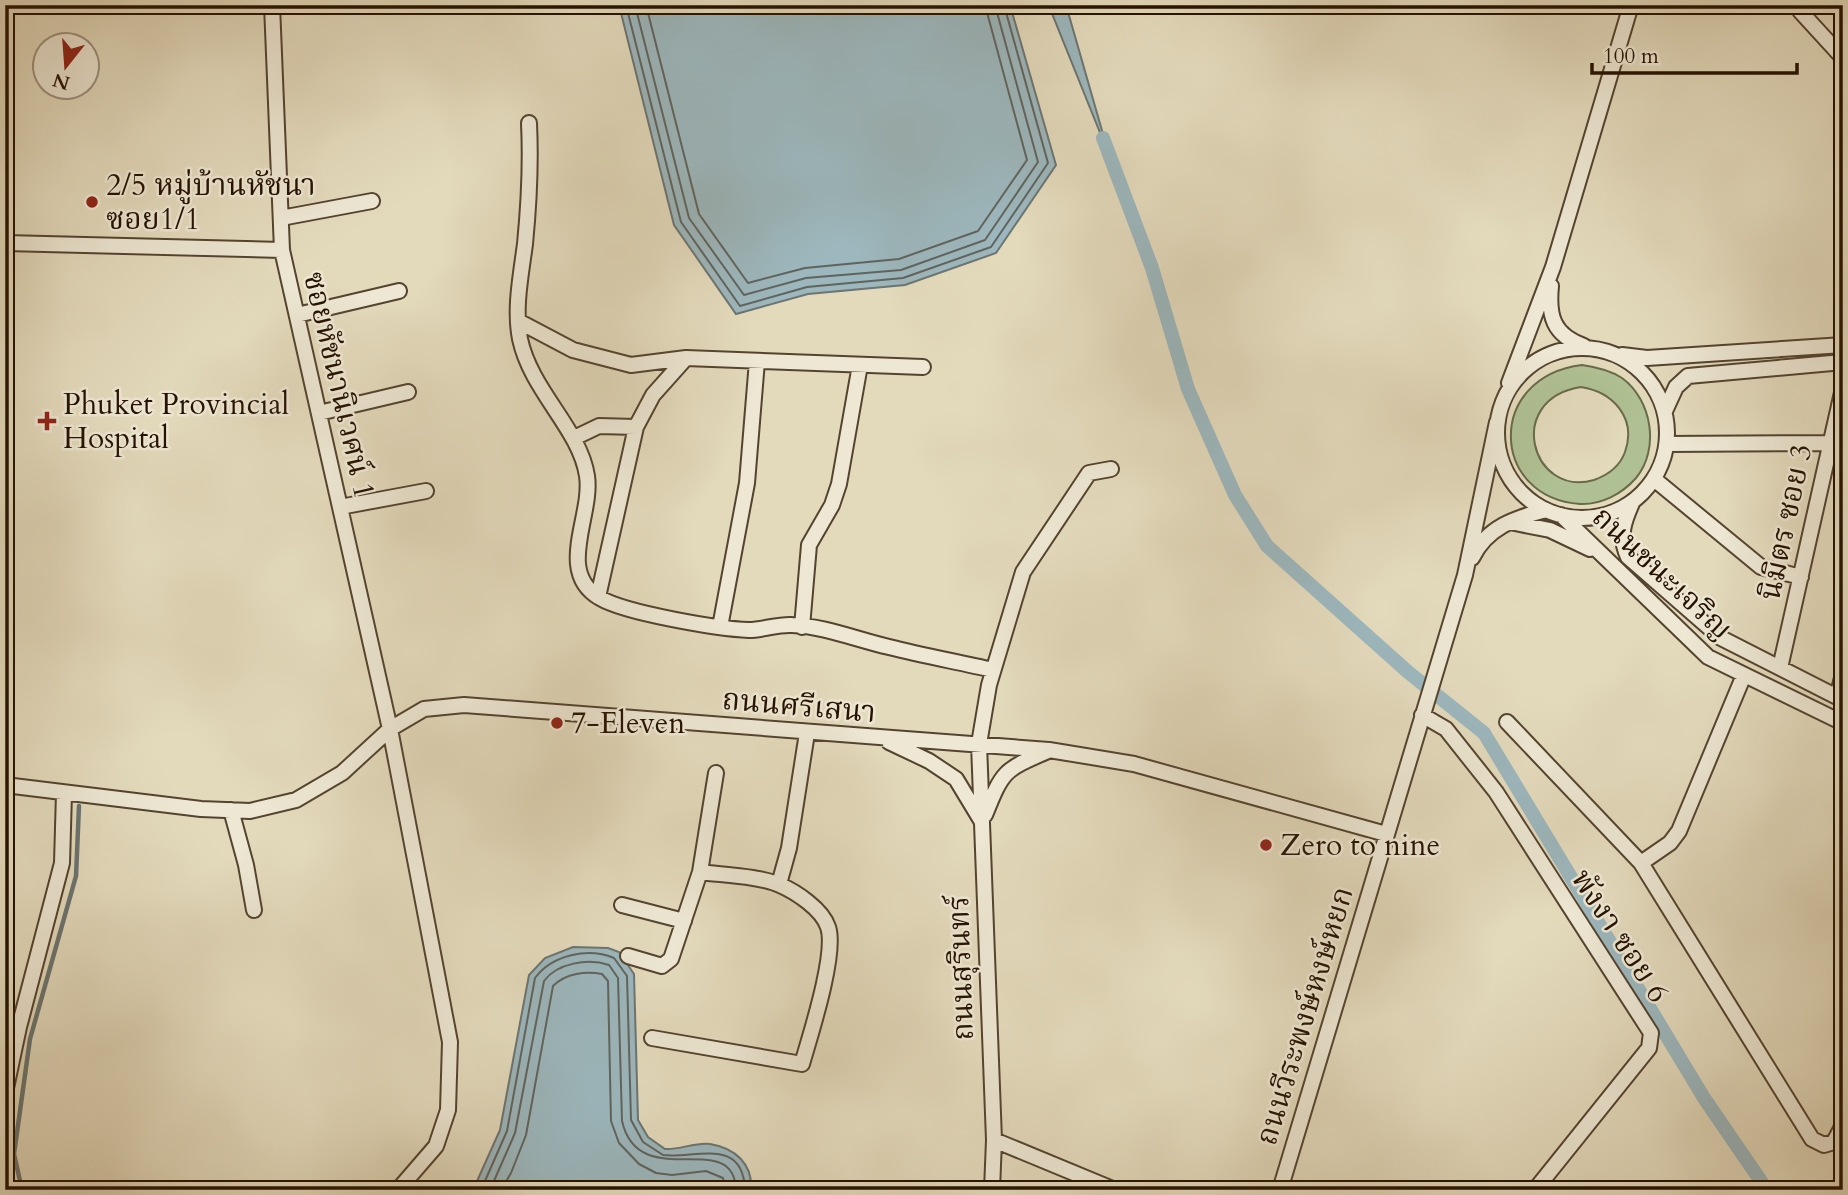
<svg xmlns="http://www.w3.org/2000/svg" width="1848" height="1195" font-family="Cardo,'Noto Serif Thai',serif">
  <style>
    .green { fill: #afc194; stroke: #6a6a4a; stroke-width: 2; fill-rule: evenodd }
    .water { fill: #9cb7bd; stroke: #6c7571; stroke-width: 2 }
    .lines { fill: none; stroke-linecap: round; stroke-linejoin: round }
    .shore { stroke: #60645e; stroke-width: 2 }
    .stream { stroke: #6c7571; stroke-width: 4.5 }
    .canal { stroke: #9cb7bd; stroke-width: 14 }
    .minor-casing { stroke: #54442f; stroke-width: 18 }
    .minor { stroke: #ede7d3; stroke-width: 14 }
    .poi-dot { fill: #8f2418; stroke: #ede7d3; stroke-width: 2.5 }
    .labels { text-anchor: middle; dominant-baseline: central; stroke-width: 5; stroke-linejoin: round; paint-order: stroke }
    .poi-label { font-size: 30px; fill: #251200; stroke: #ede7d3; text-anchor: start }
    .street-label { font-size: 30px; fill: #251200; stroke: #ede7d3 }
  </style>
  <rect width="100%" height="100%" fill="#e3dabc"/>
  <filter id="stains"><feTurbulence type="fractalNoise" baseFrequency=".00286" numOctaves="4"/><feColorMatrix values="0 0 0 0 .2 0 0 0 0 .09 0 0 0 0 .02 0 0 0 .5 -.17"/></filter>
  <radialGradient id="worn" r=".72"><stop offset=".6" stop-color="#630" stop-opacity="0"/><stop offset="1" stop-color="#630" stop-opacity=".3"/></radialGradient>
  <path class="green" d="M 1582,365 C 1596,367 1610,370 1622,378 C 1652,400 1660,449 1636,478 C 1622,494 1601,505 1580,504 C 1490,498 1485,377 1582,365 ZM 1581,387 C 1613,392 1637,418 1625,452 C 1620,466 1608,475 1594,480 C 1531,498 1504,399 1581,387 Z"/>
  <path class="water" d="M 619,5 L 1010,5 L 1056,165 L 996,253 L 905,285 L 808,294 L 736,314 L 674,225 Z
    M 1049,5 L 1066,5 L 1109,155 L 1049,6 Z
    M 573,947 L 608,948 L 619,952 L 634,974 L 638,1120 L 648,1137 L 665,1149 C 680,1150 695,1142 710,1144 C 735,1148 753,1164 751,1190 L 473,1190 L 500,1130 L 529,975 L 545,958 Z"/>
  <g class="lines">
    <path class="shore" d="M 626,5 L 681,222 L 740,306 L 807,287 L 903,278 L 991,247 L 1048,163 L 1004,5
      M 635,5 L 689,218 L 744,295 L 806,278 L 901,270 L 985,240 L 1038,162 L 995,5
      M 646,5 L 699,214 L 748,283 L 805,268 L 899,259 L 978,231 L 1027,160 L 985,5
      M 481,1190 L 507,1131 L 535,978 C 552,955 588,947 614,958 L 627,976 L 631,1120 L 643,1142 L 663,1155 C 695,1159 743,1136 745,1190
      M 490,1190 L 515,1133 L 544,981 C 557,963 588,958 609,965 L 618,978 L 622,1121 C 639,1195 734,1126 736,1190
      M 501,1190 L 511,1173 L 526,1135 L 553,986 C 566,973 586,971 602,974 L 608,981 L 611,1121 L 619,1143 L 639,1164 L 656,1173 L 672,1175 L 706,1171 L 723,1178 L 725,1190"/>
    <path class="stream" d="M 22,1190 L 14,1154 L 30,1039 L 76,876 L 79,806"/>
    <path class="canal" d="M 1103,138 L 1152,268 L 1188,389 L 1235,495 L 1267,546 L 1408,672 L 1484,733 L 1704,1098 L 1767,1190"/>
    <g class="minor-casing">
      <path id="minor" d="M 272,5 L 282,250 L 390,729 L 450,1042 L 448,1110 L 436,1146 L 398,1190
        M 1800,11 L 1843,58
        M 529,123 C 531,164 529,203 525,244 C 521,275 514,308 520,339 C 531,391 580,429 587,476 C 593,516 555,572 600,598 C 625,613 719,629 749,630 C 763,630 778,624 792,625 C 824,626 858,640 889,647 C 924,656 959,662 993,670
        M 281,218 L 372,201
        M 5,243 L 282,250
        M 1551,286 C 1548,316 1553,335 1584,346
        M 297,315 L 399,291
        M 518,321 L 573,350 L 631,365 L 686,358 L 923,367
        M1497 433a85 85 0 1 1 170 0a85 85 0 1 1-170 0Z
        M 1622,355 L 1647,358 L 1843,345
        M 1509,383 L 1553,267 L 1631,5
        M 1665,411 L 1676,387 L 1688,376 L 1843,362
        M 319,413 L 408,392
        M 574,438 L 599,426 L 636,427
        M 1667,444 L 1830,443 L 1843,447
        M 1654,479 L 1761,567 L 1801,577
        M 1633,501 C 1624,521 1618,535 1628,557 L 1721,638 L 1843,700
        M 340,507 L 426,491
        M 1561,515 L 1708,657 L 1843,723
        M 1510,522 L 1550,530 L 1590,549
        M 1472,558 C 1487,527 1515,518 1546,510
        M 598,597 L 636,427 L 653,395 L 686,358
        M 720,627 L 747,483 L 757,361
        M 802,627 L 809,545 L 832,505 L 839,484 L 860,365
        M 1780,668 L 1843,388
        M 1837,697 L 1843,674
        M 1422,715 L 1446,729 L 1496,792 L 1651,1033 L 1649,1048 L 1535,1190
        M 1507,722 L 1641,863 L 1812,1139 L 1824,1145 L 1834,1142 L 1843,1125
        M 889,742 L 929,761 L 956,779 L 982,822
        M 5,785 L 201,809 L 250,811 L 296,800 L 342,773 L 390,729 L 424,709 L 464,705 L 1049,750 L 1134,764 L 1386,834
        M 231,810 L 246,865 L 254,910
        M 985,815 C 1003,770 1004,770 1048,751
        M 1641,863 L 1670,843 L 1679,831 L 1744,675
        M 700,872 L 716,773
        M 779,884 L 789,848 L 807,733
        M 622,905 L 684,921
        M 628,956 L 662,966 L 671,959 L 700,872 C 722,875 760,876 780,885 C 796,892 822,909 828,927 C 837,953 810,1036 802,1064 L 652,1038
        M 5,1093 L 19,1027 L 62,863 L 64,793
        M 994,1140 L 1115,1190
        M 992,1190 L 994,1140 L 979,744 L 989,685 L 1023,572 L 1089,473 L 1111,469
        M 1280,1190 L 1465,575 L 1497,422"/>
    </g>
    <use href="#minor" class="minor"/>
  </g>
  <g class="poi-dot">
    <circle cx="92" cy="202" r="7"/>
    <path d="M43.5 410.5h7v7h7v7h-7v7h-7v-7h-7v-7h7z"/>
    <circle cx="557" cy="723" r="7"/>
    <circle cx="1266" cy="845" r="7"/>
  </g>
  <g class="labels">
    <g class="poi-label">
      <text x="106" y="185">2/5 หมู่บ้านหัชนา<tspan x="106" dy="34">ซอย1/1</tspan></text>
      <text x="63" y="404">Phuket Provincial<tspan x="63" dy="34">Hospital</tspan></text>
      <text x="571" y="723">7-Eleven</text>
      <text x="1280" y="845">Zero to nine</text>
    </g>
    <g class="street-label">
      <text transform="translate(339 385) rotate(77)">ซอยหัชนานิเวศน์ 1</text>
      <text transform="translate(1786 522) rotate(-78)">นิมิตร ซอย 3</text>
      <text transform="translate(1662 573) rotate(43)">ถนนชนะเจริญ</text>
      <text transform="translate(799 706) rotate(5)">ถนนศรีเสนา</text>
      <text transform="translate(1620 936) rotate(57)">พังงา ซอย 6</text>
      <text transform="translate(961 968) rotate(-92)">ถนนสุรินทร์</text>
      <text transform="translate(1305 1016) rotate(-73)">ถนนวีระพงษ์หงษ์หยก</text>
    </g>
  </g>
  <rect width="1848" height="1195" fill="none" stroke="#e3dabc" stroke-width="28"/>
  <rect x="7" y="7" width="1834" height="1181" fill="none" stroke="#251200" stroke-width="3.5"/>
  <rect x="14" y="14" width="1820" height="1167" fill="none" stroke="#251200" stroke-width="2"/>
  <g transform="translate(66 66) rotate(197)"><circle r="33" fill="#ede7d3" stroke="#9d927f" stroke-width="2"/>
  <path d="M0-5L12 26L0 18L-12 26Z" fill="#8f2418"/>
  <text y="-10" font-size="19" font-weight="bold" text-anchor="middle" fill="#251200">N</text>
  </g>
  <path d="M1592 63v10h205v-10" fill="none" stroke="#251200" stroke-width="3.5"/>
  <text x="1603" y="63" font-size="21" fill="#251200" stroke="#ede7d3" stroke-width="5" paint-order="stroke">100 m</text>
  <rect width="100%" height="100%" filter="url(#stains)"/>
  <rect width="100%" height="100%" fill="url(#worn)"/>
</svg>
